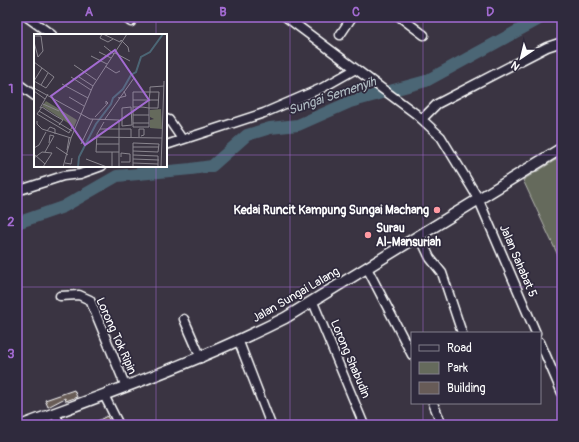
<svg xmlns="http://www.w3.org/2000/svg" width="579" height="442" font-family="Pangolin,sans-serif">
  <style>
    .green { fill: #656a5c; stroke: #b2b4ae }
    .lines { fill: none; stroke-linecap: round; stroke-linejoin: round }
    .river { stroke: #4c6675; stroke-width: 12 }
    .building { fill: #675b57; stroke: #fff }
    .minor-casing { stroke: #fff; stroke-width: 11 }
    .tertiary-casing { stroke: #fff; stroke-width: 13 }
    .minor { stroke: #2f2a3d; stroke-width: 8 }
    .tertiary { stroke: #2f2a3d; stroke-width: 10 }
    .grid { fill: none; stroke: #a36bd2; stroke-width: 1; stroke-opacity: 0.55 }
    .poi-dot { fill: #ff9aa2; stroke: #2f2a3d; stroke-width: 1.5 }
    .labels { text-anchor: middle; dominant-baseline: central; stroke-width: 3.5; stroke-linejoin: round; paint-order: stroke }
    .poi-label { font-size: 12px; font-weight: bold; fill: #fff; stroke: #2f2a3d; text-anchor: end }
    .street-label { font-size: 12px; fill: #fff; stroke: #2f2a3d }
    .water-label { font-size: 13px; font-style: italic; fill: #aebac1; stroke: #2f2a3d }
    .inset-river { fill: none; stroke: #4c6675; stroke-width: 2 }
    .inset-road { fill: none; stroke: #89858e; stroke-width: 1 }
    .view { fill: #a36bd2; fill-opacity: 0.15; stroke: #a36bd2; stroke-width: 2 }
    .inset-edge { fill: none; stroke: #fff; stroke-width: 2 }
    .neatline { fill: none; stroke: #a36bd2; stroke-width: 1.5 }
    .grid-label { font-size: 13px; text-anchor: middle; font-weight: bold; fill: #a36bd2 }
  </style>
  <rect width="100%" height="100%" fill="#3a3442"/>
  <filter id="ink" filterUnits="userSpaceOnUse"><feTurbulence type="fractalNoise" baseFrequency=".025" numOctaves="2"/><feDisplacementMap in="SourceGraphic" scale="8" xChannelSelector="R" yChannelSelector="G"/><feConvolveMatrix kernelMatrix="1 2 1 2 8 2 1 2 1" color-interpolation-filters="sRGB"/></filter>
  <g filter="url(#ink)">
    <path class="green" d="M 562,156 L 562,264 L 523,180 Z"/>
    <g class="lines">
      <path class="river" d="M 17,223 L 63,207 L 117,176 L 191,169 L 212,166 L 247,135 L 270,128 L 298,125 L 350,102 L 426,81 L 543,17"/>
    </g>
    <path class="building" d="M 74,390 L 77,397 L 66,401 L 65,398 L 48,407 L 45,400 Z
      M 107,416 L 112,425 L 90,425 Z"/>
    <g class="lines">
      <g class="minor-casing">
        <path id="minor" d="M 27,17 L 52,35
          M 124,17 L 131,22
          M 286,17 L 416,114 L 441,137 L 478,198 L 536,333
          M 400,17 L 424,35
          M 340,35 L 352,17
          M 17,83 L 35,96
          M 166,119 L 169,120 L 182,139
          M 422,119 L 437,104 L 547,47 L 562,42
          M 166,145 L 264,113 L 322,88 L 354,70
          M 17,191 L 63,176 L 80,174 L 102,166
          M 419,235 L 430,258 L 442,273 L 462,333
          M 367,268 L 412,355
          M 60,296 L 79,295 L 90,300 L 126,387
          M 313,302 L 364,425
          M 184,319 L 201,358
          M 239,342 L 271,425
          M 540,342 L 562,393
          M 104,395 L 119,425
          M 433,403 L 442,425
          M 54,413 L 61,425"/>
      </g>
      <g class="tertiary-casing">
        <path id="tertiary" d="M 23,425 C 111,392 200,361 285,318 L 562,148"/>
      </g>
      <use href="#minor" class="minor"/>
      <use href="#tertiary" class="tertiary"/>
    </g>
  </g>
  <path class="grid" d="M 156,17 L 156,35M 290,17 L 290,425M 423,17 L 423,333M 17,155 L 35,155M 166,155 L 562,155M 156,166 L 156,425M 17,287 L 562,287M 423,403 L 423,425"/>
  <g class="poi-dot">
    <circle cx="437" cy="210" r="4"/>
    <circle cx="368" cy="235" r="4"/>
  </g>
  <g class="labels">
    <g class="poi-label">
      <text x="429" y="210">Kedai Runcit Kampung Sungai Machang</text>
      <text x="376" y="228" text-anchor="start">Surau<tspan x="376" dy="14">Al-Mansuriah</tspan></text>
    </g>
    <g class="street-label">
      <text transform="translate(518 261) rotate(67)">Jalan Sahabat 5</text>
      <text transform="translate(296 295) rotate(-30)">Jalan Sungai Lalang</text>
      <text transform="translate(116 336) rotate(66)">Lorong Tok Ripin</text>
      <text transform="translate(350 359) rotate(67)">Lorong Shabudin</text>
    </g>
    <g class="water-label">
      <text transform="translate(332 96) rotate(-19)">Sungai Semenyih</text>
    </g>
  </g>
  <g transform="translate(34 34)">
    <rect width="133" height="133" fill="#3a3442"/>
    <path d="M 12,67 L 43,86 L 40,93 L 8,72 ZM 127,75 L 128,95 L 116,94 L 116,86 L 120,85 L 116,83 L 116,76 Z" fill="#656a5c"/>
    <path class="inset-river" d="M 44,133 L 45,123 L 62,90 L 77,70 L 79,64 L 89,55 L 97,41 L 102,38 L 107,23 L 116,18 L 129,0"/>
    <path class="inset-road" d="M 68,0 L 66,4 L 74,8 L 79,5M 69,0 L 86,8M 0,2 L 7,2 L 9,17 L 4,23 L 0,8M 86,8 L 87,6 L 94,13 L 95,18M 70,12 L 80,20M 65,18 L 77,24M 81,19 L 96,27M 57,22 L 73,30M 0,28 L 20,43 L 12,54 L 0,47M 40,31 L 62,46M 71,32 L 82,39 L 86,37M 37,43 L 57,56M 45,43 L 59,52M 0,47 L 8,34M 28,50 L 54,64M 7,51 L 14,39M 116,53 L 130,52M 0,54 L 56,85 L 85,86 L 85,133M 0,57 L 11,65M 35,63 L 50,72M 84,64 L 92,62 L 90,57M 99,66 L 125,66M 9,70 L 25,77M 97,73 L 98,91 L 88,92 L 88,74 ZM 99,73 L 108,73 L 115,74 L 124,74 L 125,58 L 99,58 L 99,93 L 115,93 L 115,66 L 116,58 L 116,53M 6,74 L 14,60M 5,77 L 38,97M 20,81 L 8,73 L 3,80 L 35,99 L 38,93M 20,81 L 29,86 L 25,91M 99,81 L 115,81M 61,83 L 74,69 L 72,67 L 72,70M 71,85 L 100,44M 3,87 L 3,90 L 8,95 L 37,104M 70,88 L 63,100 L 62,118 L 85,118M 99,89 L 115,89M 66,95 L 85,95M 85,95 L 97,95 L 97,103M 13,97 L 16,93 L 21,95 L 21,100M 62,103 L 128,104M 105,103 L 105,95 L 110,95 L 110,101 L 107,102M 47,110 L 59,85M 62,110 L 85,110M 22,113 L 34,121M 99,113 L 125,113M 0,114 L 5,111 L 12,98M 33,116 L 35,104M 11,118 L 20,102 L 16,101 L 15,109M 78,118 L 78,133M 0,120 L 11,130M 99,121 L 124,122 L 124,133M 87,123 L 87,119 L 96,120 L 96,128 L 87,128M 0,124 L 8,118 L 18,119 L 9,133M 52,125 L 73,133M 99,125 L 125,126M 31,129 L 37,130 L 38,124M 99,129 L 124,130M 29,133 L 37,104 L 59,52 L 93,0M 99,133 L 99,109 L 100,109 L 125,110 L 124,118 L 99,117M 127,133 L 130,47"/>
    <path class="view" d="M 81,16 L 115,66 L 51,111 L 17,62 Z"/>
    <rect width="133" height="133" class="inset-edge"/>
  </g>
  <rect width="579" height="442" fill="none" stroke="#2f2a3d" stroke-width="44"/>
  <rect x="411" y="332" width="130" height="72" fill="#2f2a3d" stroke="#827f8b"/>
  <rect x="419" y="345" width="20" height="6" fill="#2f2a3d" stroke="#827f8b"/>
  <text x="447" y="352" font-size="12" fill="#ffffff">Road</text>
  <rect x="419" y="362" width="20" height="12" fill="#656a5c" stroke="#827f8b"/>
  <text x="447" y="372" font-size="12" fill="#ffffff">Park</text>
  <rect x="419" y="382" width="20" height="12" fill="#675b57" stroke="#827f8b"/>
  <text x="447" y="392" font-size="12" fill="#ffffff">Building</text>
  <g transform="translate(521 58) rotate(215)" stroke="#2f2a3d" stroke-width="3" paint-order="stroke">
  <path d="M0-3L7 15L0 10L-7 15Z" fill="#ffffff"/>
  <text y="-6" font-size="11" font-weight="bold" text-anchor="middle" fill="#ffffff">N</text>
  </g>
  <rect x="22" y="22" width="535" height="398" class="neatline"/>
  <g class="grid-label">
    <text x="89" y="16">A</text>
    <text x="223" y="16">B</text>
    <text x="356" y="16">C</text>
    <text x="490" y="16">D</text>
    <text x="11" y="93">1</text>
    <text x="11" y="226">2</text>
    <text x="11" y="358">3</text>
  </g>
</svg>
